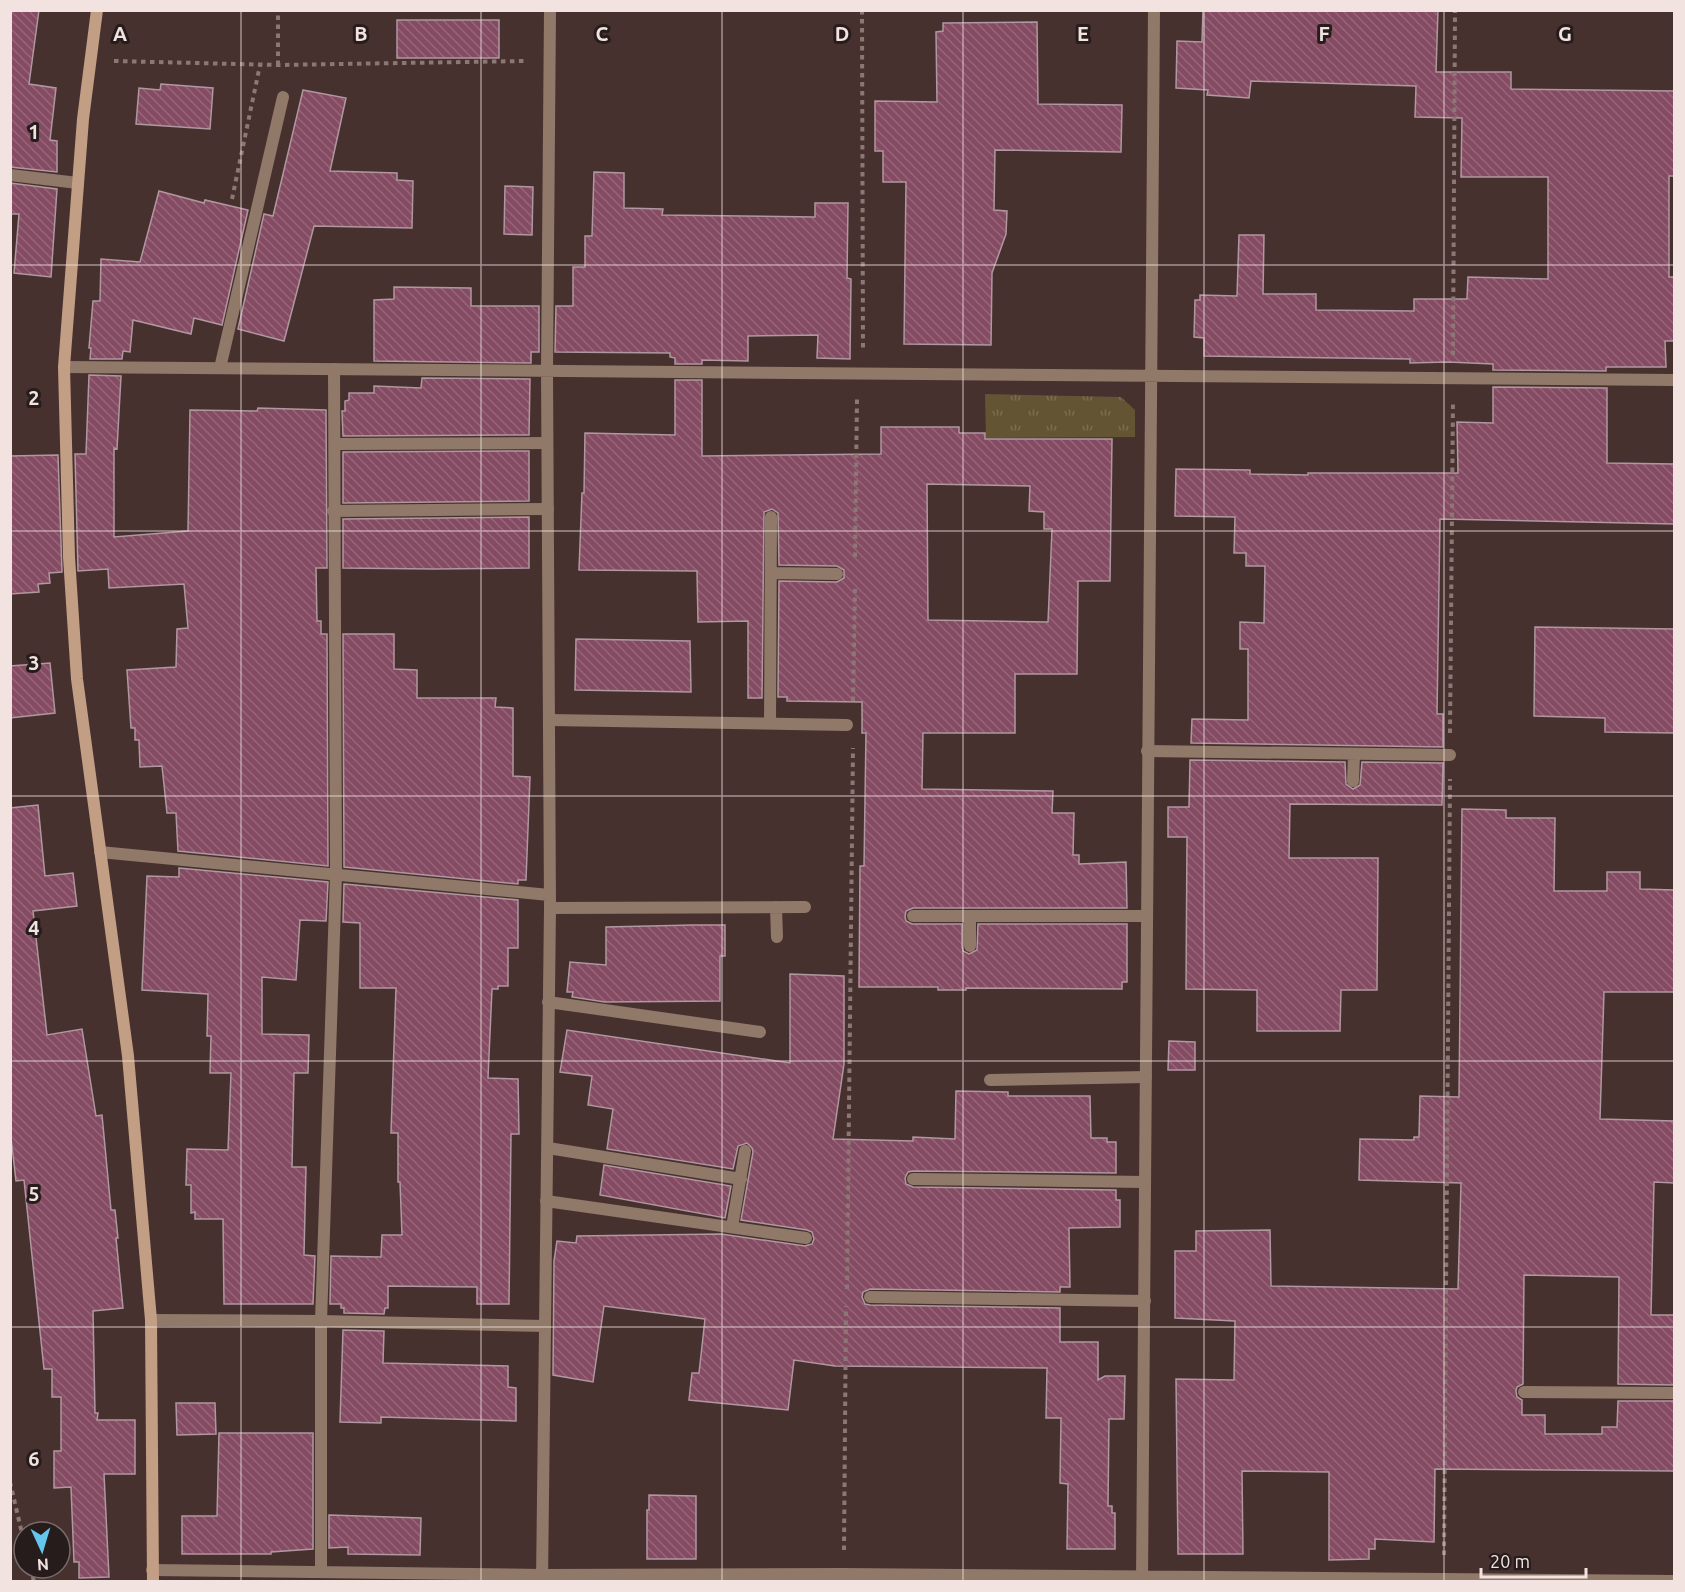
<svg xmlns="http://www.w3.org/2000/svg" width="1685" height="1592" font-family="Ubuntu,sans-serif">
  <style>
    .grass { fill: url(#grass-tufts) }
    .building { fill: url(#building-back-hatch); stroke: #b097a0; stroke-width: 1.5; fill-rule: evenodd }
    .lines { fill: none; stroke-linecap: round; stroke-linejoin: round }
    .path { stroke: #8b7875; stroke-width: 4; stroke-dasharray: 4.5 4.5; stroke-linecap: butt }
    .lane { stroke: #907969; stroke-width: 12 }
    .street { stroke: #907969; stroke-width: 12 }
    .secondary { stroke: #c29e84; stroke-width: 12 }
    .grid { fill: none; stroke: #f2e3e1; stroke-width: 1.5; stroke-opacity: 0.55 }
    .grid-label { font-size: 20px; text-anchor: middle; font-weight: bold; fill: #f2e3e1; stroke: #261c1b; stroke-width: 6; stroke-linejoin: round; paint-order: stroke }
  </style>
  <defs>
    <pattern id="grass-tufts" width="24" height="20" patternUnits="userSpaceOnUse" patternTransform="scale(1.5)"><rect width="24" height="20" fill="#635534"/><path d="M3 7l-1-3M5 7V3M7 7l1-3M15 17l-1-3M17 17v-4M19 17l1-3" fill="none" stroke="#7a6d51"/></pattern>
    <pattern id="building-back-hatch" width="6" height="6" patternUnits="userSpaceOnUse" patternTransform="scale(1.5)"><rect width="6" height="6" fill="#844b63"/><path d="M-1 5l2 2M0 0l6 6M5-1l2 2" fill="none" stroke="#966579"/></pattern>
  </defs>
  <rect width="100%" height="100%" fill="#47312e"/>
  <path class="grass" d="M 985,394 L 1121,397 L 1135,410 L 1135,437 L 986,438 Z"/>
  <path class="building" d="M 10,10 L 39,10 L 29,84 L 56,88 L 50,140 L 57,141 L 57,172 L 10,167 Z
    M 1203,10 L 1438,10 L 1436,72 L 1511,72 L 1511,89 L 1674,91 L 1674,176 L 1669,176 L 1669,277 L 1674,277 L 1674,341 L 1665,341 L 1666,367 L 1606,367 L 1606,371 L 1493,370 L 1493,364 L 1448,362 L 1410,363 L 1410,359 L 1204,356 L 1204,338 L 1194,337 L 1195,300 L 1200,300 L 1200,295 L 1237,296 L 1239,235 L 1264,235 L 1263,294 L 1316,294 L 1316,310 L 1414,311 L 1414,299 L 1467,299 L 1468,277 L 1548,279 L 1548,177 L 1461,177 L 1462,118 L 1415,117 L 1416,86 L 1251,81 L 1249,98 L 1207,95 L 1208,90 L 1176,88 L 1177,41 L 1202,42 Z
    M 397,20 L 499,20 L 499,58 L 397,58 Z
    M 1037,22 L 1038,104 L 1122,105 L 1121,152 L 995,150 L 994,210 L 1007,211 L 1006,234 L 992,273 L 991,345 L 904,344 L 906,182 L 883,182 L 883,151 L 875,151 L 875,101 L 937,102 L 936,32 L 943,31 L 943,23 Z
    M 161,84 L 213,88 L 210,129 L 136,124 L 139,88 L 160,90 Z
    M 303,90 L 346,98 L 330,171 L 397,173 L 397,180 L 413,181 L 412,228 L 314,226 L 284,341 L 238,329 L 264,214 L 273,216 Z
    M 594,172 L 624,173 L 624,208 L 663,209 L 662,215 L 815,217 L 815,203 L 848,203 L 847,278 L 851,279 L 850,359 L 817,358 L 818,335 L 748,336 L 748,361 L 702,360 L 702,364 L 675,364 L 675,358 L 670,357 L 670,353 L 555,352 L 556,306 L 573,306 L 573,267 L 585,267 L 585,236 L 592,236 Z
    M 10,183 L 57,189 L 51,277 L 14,273 L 19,214 L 10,214 Z
    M 505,186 L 533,187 L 532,235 L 504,234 Z
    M 159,191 L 204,203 L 205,200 L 248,210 L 222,325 L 194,318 L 191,334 L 133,320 L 130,352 L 123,351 L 122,359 L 90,359 L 91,348 L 89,348 L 93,301 L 100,301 L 101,259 L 140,262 Z
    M 394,287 L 471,288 L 471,306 L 539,306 L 539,352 L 531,352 L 531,363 L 374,361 L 374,300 L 394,299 Z
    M 89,375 L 121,376 L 117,449 L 114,448 L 114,537 L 188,531 L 190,410 L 257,411 L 258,408 L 326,410 L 327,568 L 316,568 L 317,621 L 321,621 L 321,634 L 327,634 L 328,866 L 178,851 L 176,813 L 167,813 L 162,766 L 140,767 L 139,740 L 135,740 L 135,728 L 131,728 L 127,670 L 176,667 L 177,629 L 188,628 L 184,584 L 109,588 L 108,569 L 78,571 L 75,454 L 86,454 Z
    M 422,378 L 530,379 L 529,435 L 343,436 L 342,411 L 345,411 L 345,401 L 349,400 L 349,393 L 374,393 L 374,386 L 421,388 Z
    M 675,380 L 702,380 L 702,456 L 881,454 L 881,427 L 959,427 L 959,433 L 985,433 L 985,439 L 1112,439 L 1110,581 L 1078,581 L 1077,674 L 1015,674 L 1015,733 L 923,733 L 922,789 L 1053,791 L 1052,813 L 1074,813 L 1073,855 L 1079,855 L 1079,864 L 1126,862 L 1127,908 L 913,908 L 906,911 L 905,917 L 906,921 L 912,924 L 962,924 L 962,947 L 963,951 L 969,954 L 977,950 L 978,924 L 1127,924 L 1127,982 L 1122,982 L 1122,989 L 966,988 L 966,990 L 938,990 L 938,987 L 859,987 L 860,866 L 864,866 L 866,733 L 862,733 L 862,702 L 787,701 L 787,697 L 778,697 L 779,581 L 837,582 L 844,578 L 844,570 L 837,566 L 779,565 L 778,513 L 772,509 L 764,512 L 762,698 L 748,698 L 748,621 L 698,622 L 697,571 L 579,570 L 582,493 L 584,493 L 585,433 L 675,435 ZM 927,484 L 1030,486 L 1029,511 L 1044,512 L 1044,529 L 1052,529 L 1048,622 L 928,620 Z
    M 1493,387 L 1607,388 L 1607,463 L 1674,464 L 1674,524 L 1440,519 L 1437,714 L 1443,714 L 1443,747 L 1191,743 L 1192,719 L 1248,720 L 1248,649 L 1240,649 L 1240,622 L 1264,623 L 1265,566 L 1246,566 L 1246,553 L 1234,553 L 1235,517 L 1175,516 L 1176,469 L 1250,470 L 1250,474 L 1308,475 L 1308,473 L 1458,473 L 1457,422 L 1493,423 Z
    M 529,451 L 529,501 L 343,503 L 343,452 Z
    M 58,455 L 62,572 L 49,573 L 50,583 L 38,584 L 39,592 L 10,594 L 10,456 Z
    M 529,517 L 529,568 L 433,569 L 343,568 L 343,519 Z
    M 1535,627 L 1674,629 L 1674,733 L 1605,732 L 1605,718 L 1534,716 Z
    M 343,634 L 394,634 L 394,669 L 417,670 L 417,698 L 496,698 L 495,707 L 513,708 L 513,776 L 530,777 L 526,880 L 518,880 L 518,884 L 344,867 Z
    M 576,639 L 690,641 L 691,692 L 575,690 Z
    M 50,663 L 55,713 L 10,718 L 10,666 Z
    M 1190,760 L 1345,762 L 1346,784 L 1353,789 L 1360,785 L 1362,762 L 1443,763 L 1442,805 L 1290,804 L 1289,858 L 1378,858 L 1377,990 L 1341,990 L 1340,1031 L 1257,1031 L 1257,990 L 1186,989 L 1187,837 L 1168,837 L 1168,807 L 1189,807 Z
    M 38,805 L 45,876 L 73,873 L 77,906 L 33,911 L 47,1035 L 82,1029 L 96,1116 L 102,1115 L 111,1210 L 115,1210 L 118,1238 L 116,1238 L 123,1308 L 93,1311 L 95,1413 L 98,1413 L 97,1420 L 135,1420 L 135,1474 L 104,1474 L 109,1577 L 79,1578 L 79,1562 L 74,1562 L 71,1487 L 54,1488 L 54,1451 L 61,1451 L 61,1397 L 52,1397 L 52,1369 L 44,1369 L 24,1180 L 16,1181 L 10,1129 L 10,808 Z
    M 1462,809 L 1506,810 L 1506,818 L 1555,818 L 1554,891 L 1607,891 L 1607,872 L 1640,872 L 1640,889 L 1674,890 L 1674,992 L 1604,992 L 1600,1119 L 1674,1121 L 1674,1183 L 1654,1182 L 1651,1315 L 1674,1315 L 1674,1385 L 1618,1384 L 1619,1277 L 1524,1275 L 1523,1384 L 1517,1387 L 1516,1391 L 1517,1397 L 1522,1400 L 1522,1415 L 1545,1415 L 1545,1434 L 1602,1434 L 1602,1427 L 1617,1427 L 1618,1401 L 1674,1401 L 1674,1471 L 1435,1469 L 1434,1542 L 1375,1539 L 1375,1549 L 1369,1549 L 1369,1559 L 1329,1560 L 1329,1472 L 1242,1471 L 1243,1554 L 1178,1554 L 1176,1379 L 1234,1380 L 1235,1321 L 1175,1318 L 1175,1251 L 1196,1251 L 1196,1231 L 1270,1230 L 1271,1286 L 1458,1289 L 1461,1183 L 1359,1180 L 1360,1139 L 1414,1140 L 1414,1137 L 1419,1137 L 1420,1096 L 1459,1097 Z
    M 179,868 L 328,882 L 326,921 L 300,920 L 296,980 L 262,977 L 262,1034 L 309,1035 L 308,1073 L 294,1073 L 292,1167 L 306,1167 L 304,1255 L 315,1256 L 313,1304 L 224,1304 L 223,1219 L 195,1219 L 195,1212 L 191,1213 L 191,1185 L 186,1185 L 187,1149 L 228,1150 L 231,1073 L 210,1073 L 211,1036 L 207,1036 L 208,994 L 142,990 L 147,876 L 179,877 Z
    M 344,884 L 518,900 L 518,948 L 508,948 L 508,986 L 498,986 L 498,989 L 492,989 L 488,1078 L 518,1079 L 519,1134 L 511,1134 L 509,1304 L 477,1304 L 477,1287 L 388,1286 L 388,1308 L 385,1308 L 384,1314 L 344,1313 L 344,1308 L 341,1308 L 341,1304 L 330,1304 L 331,1256 L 381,1257 L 382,1235 L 402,1235 L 400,1182 L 398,1182 L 398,1133 L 391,1133 L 396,988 L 360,988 L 360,923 L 343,922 Z
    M 693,925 L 725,925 L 725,956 L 720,956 L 720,1001 L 605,1002 L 572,997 L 573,992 L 567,992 L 570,962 L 606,965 L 606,927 Z
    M 790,974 L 844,976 L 844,1064 L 833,1139 L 913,1141 L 913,1137 L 955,1139 L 956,1091 L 1008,1092 L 1008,1096 L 1090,1096 L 1091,1138 L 1107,1138 L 1107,1142 L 1116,1142 L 1116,1173 L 913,1171 L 908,1172 L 905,1178 L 906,1184 L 913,1187 L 1116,1190 L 1116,1200 L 1120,1200 L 1120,1227 L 1069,1228 L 1070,1287 L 1060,1287 L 1060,1292 L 870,1289 L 863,1292 L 862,1297 L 865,1304 L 870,1305 L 1060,1308 L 1060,1342 L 1098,1342 L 1098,1380 L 1105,1376 L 1125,1376 L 1124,1419 L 1109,1419 L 1108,1506 L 1112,1506 L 1112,1513 L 1115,1513 L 1115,1549 L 1067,1549 L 1068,1484 L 1060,1483 L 1061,1418 L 1046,1418 L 1047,1368 L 835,1366 L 794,1360 L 788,1410 L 689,1400 L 692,1373 L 699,1373 L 705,1319 L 604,1306 L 593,1382 L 553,1375 L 554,1261 L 557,1241 L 576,1243 L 577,1236 L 721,1234 L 805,1246 L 812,1244 L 814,1239 L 812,1232 L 807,1230 L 741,1220 L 753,1152 L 752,1148 L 747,1143 L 738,1146 L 733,1169 L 607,1149 L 613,1109 L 588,1105 L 592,1076 L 560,1072 L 567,1030 L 790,1063 Z
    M 1169,1041 L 1195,1042 L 1195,1070 L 1168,1070 Z
    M 604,1165 L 731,1186 L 725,1218 L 600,1195 Z
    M 343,1330 L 384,1331 L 383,1363 L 508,1366 L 508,1387 L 516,1388 L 516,1421 L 381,1417 L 381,1423 L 340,1422 Z
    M 176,1403 L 215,1403 L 216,1434 L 177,1435 Z
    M 219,1433 L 313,1433 L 313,1549 L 271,1552 L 271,1554 L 182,1554 L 182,1516 L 217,1516 Z
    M 649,1495 L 696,1496 L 696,1559 L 647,1559 L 647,1510 L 649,1510 Z
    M 329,1515 L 421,1518 L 420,1555 L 348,1554 L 348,1547 L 329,1548 Z"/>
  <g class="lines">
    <path class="path" d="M 862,10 L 863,352
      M 114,61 L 278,65 L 526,61
      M 278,65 L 278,10
      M 232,199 L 260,65
      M 1453,355 L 1455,10
      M 855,557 L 857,397
      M 853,701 L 855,589
      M 1450,733 L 1453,401
      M 847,1289 L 853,748
      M 10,1482 L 24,1542
      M 844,1550 L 846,1306
      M 1444,1555 L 1450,779
      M 31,1568 L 34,1582"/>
    <path class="lane" d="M 10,175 L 78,183
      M 220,368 L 283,97
      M 335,444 L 547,443
      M 333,511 L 548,509
      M 771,573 L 837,574
      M 550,720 L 847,725
      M 770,723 L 771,517
      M 1147,751 L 1450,755
      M 1353,781 L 1354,755
      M 776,907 L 777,937
      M 550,908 L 805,907
      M 913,916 L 1146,916
      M 970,946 L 970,916
      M 548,1002 L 760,1032
      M 990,1080 L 1146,1077
      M 548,1148 L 741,1179
      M 913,1179 L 1145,1182
      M 546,1201 L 806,1238
      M 732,1227 L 745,1151
      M 870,1297 L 1145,1301
      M 1524,1392 L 1674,1393
      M 321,1572 L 321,1321 L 336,875 L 334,369"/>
    <path class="street" d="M 64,367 L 1674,380
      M 100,852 L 549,895
      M 151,1320 L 321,1321 L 544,1326
      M 152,1570 L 542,1575 L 843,1574 L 1674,1581
      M 542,1582 L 550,908 L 547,371 L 550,10
      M 1142,1582 L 1154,10"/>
    <path class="secondary" d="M 97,10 L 83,119 L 64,367 L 69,557 L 77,679 L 128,1056 L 151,1320 L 153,1582"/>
  </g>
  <path class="grid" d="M 241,10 L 241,1582M 481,10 L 481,1582M 722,10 L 722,1582M 963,10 L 963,1582M 1204,10 L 1204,1582M 1444,10 L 1444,1582M 10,265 L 1674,265M 10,531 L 1674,531M 10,796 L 1674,796M 10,1061 L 1674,1061M 10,1327 L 1674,1327"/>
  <g class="grid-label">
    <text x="120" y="41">A</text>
    <text x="361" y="41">B</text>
    <text x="602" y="41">C</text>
    <text x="842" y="41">D</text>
    <text x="1083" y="41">E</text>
    <text x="1324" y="41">F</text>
    <text x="1565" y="41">G</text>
    <text x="34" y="139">1</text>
    <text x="34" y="405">2</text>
    <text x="34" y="670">3</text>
    <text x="34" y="935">4</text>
    <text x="34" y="1201">5</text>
    <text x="34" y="1466">6</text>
  </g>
  <rect width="1685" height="1592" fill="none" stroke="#f2e3e1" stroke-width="24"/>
  <g transform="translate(42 1550) rotate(176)"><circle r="28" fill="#261c1b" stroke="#786c6a" stroke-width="1.5"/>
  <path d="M0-4.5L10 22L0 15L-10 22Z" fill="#64c5ee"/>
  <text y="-9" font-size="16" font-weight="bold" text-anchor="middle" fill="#f2e3e1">N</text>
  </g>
  <path d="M1481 1568v9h105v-9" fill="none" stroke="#f2e3e1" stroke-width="3"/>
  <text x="1490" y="1568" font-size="18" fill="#f2e3e1" stroke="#261c1b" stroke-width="4.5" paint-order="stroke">20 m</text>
</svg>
